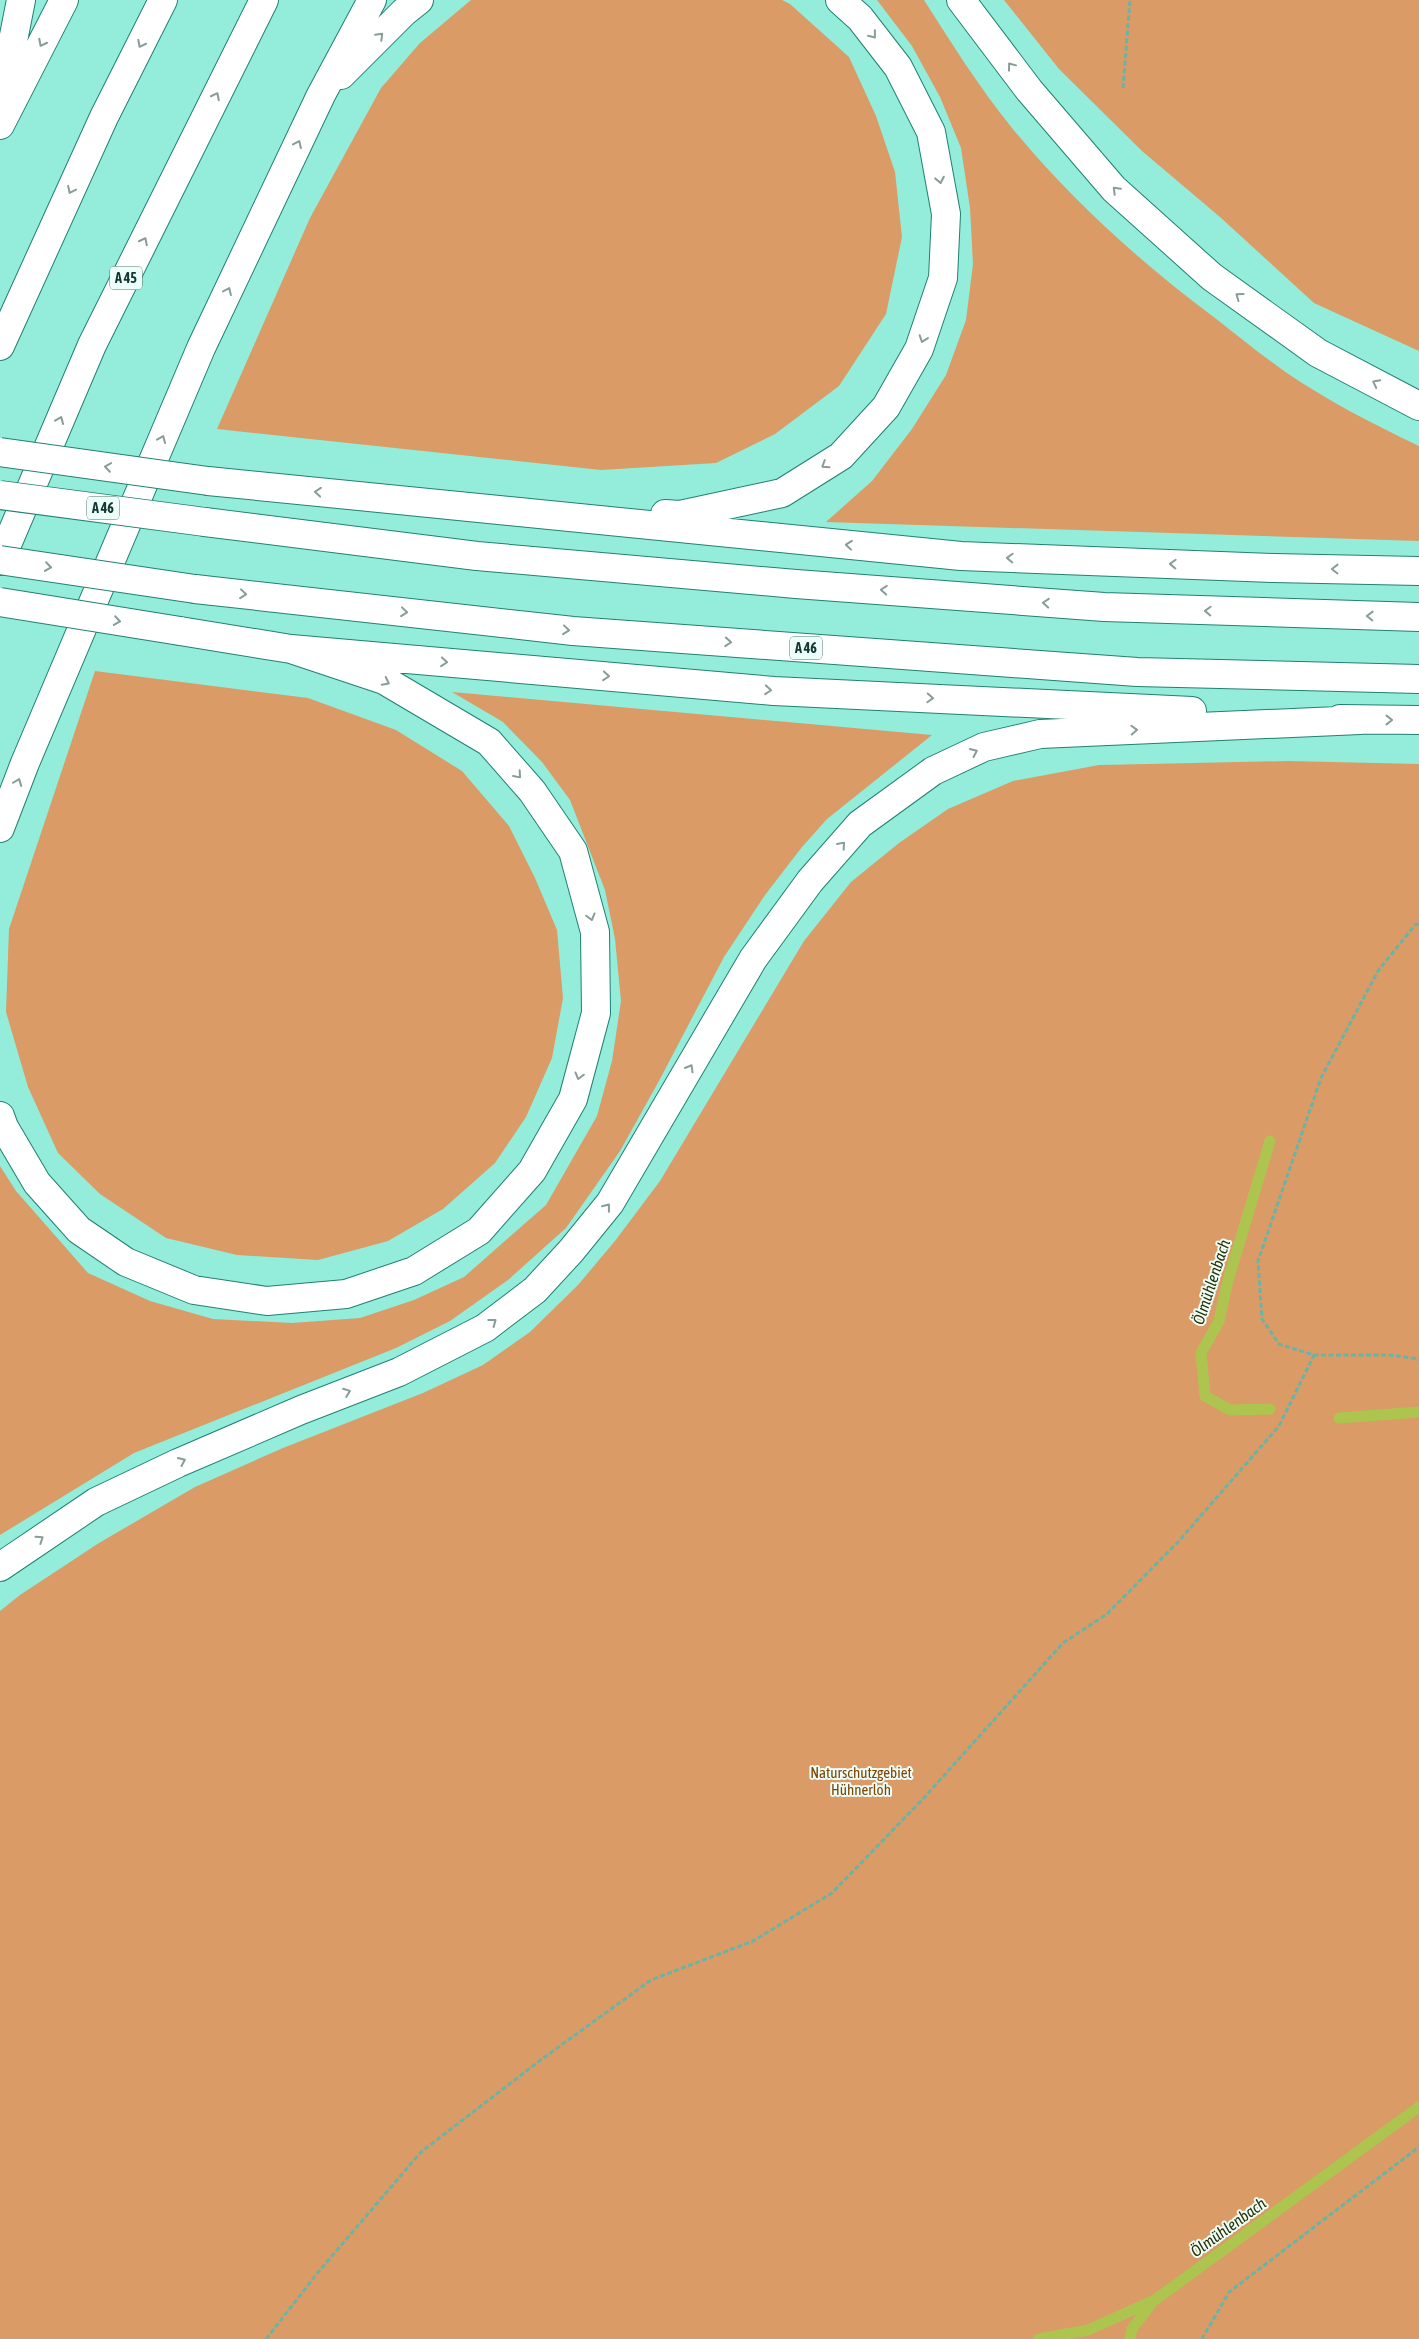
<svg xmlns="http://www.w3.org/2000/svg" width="1419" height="2339" font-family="'Asap Condensed',sans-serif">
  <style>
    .green { fill: #da9b67 }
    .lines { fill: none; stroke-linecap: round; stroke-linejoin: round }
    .stream { stroke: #adc54f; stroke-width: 11 }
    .highway-casing { stroke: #218172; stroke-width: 30 }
    .path { stroke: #6bb3a4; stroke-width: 3; stroke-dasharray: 5 2.5; stroke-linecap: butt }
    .highway { stroke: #fff; stroke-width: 28 }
    .highway-bridge-casing { stroke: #218172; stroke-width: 30; stroke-linecap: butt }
    .highway-bridge { stroke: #fff; stroke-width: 28 }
    .oneway { stroke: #889c98 }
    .labels { text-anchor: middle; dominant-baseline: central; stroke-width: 4; stroke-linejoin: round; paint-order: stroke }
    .shield { fill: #edfefa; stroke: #54736d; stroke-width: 1 }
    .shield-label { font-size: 14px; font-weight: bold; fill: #123831 }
    .park-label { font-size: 15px; fill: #7f4400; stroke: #edfefa }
    .water-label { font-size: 16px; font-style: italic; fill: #293100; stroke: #edfefa }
  </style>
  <rect width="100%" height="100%" fill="#94ecda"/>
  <path class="green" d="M 471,0 L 782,0 L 790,4 L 849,57 L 876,116 L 895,172 L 902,237 L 886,314 L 839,386 L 775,434 L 716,463 L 601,470 L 217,429 L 310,218 L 381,88 L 420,43 Z
    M 877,0 L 924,0 C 952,44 979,87 1012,128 C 1071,200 1140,262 1215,318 C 1238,336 1260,354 1284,371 C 1326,400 1373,424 1419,446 L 1419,541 L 826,522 L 872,481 L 912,429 L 946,375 L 966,320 L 973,264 L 970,208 L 961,148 L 940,97 L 912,46 Z
    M 1004,0 L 1419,0 L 1419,351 L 1314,303 L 1220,217 L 1142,151 L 1059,69 Z
    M 95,671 L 308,698 L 396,730 L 462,771 L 509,826 L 535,878 L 557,930 L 563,998 L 552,1058 L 526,1117 L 495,1163 L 443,1209 L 388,1241 L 318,1260 L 237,1255 L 166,1238 L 100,1194 L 58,1153 L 28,1087 L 6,1012 L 9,929 Z
    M 452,692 L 932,735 L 827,819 L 802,847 L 765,895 L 724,957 L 660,1079 L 620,1151 L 566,1228 L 508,1280 L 450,1321 L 396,1348 L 134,1453 L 0,1535 L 0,1166 L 16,1191 L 88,1273 L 150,1301 L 213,1319 L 292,1323 L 360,1318 L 414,1300 L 464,1277 L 546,1205 L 597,1116 L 612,1061 L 621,1001 L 615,939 L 605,890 L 570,800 L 542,762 L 503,722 Z
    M 1289,761 L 1419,764 L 1419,2339 L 0,2339 L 0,1611 L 20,1595 L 99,1543 L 195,1487 L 283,1448 L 423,1393 L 483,1365 L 530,1332 L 578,1285 L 615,1241 L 660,1181 L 804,941 L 851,882 L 899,843 L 948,809 L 1013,781 L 1099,765 Z"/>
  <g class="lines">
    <path class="stream" d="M 1270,1409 L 1230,1410 L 1205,1396 L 1201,1353 L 1219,1321 L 1227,1284 L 1270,1141
      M 1339,1418 L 1419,1412
      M 1039,2339 L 1088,2330 L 1155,2300 L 1419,2107
      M 1130,2339 L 1132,2329 L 1152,2303"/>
    <g class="highway-casing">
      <path id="highway" d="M 961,0 L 1029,90 L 1114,189 L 1212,277 L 1318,353 L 1419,406
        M 341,75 L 404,12 L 419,0
        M 1,102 L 21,0
        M 0,125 L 64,0
        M 0,346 L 104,117 L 163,0
        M 208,481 L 961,556 L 1273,568 L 1419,571
        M 665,514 L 680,515 L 782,493 L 841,456 L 886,407 L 919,349 L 943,278 L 946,214 L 931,132 L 898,67 L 860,18 L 840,0
        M 205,522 L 477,556 L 796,584 L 1104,607 L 1419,617
        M 0,561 L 92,345 L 264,0
        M 195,589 L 573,631 L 1137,672 L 1419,679
        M 180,631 L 291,649 L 774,691 L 1192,711
        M 1340,719 L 1419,720
        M 0,828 L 25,763 L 201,348 L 321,95 L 372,0
        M 0,1116 L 4,1127 L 37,1183 L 79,1230 L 126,1262 L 194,1290 L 267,1301 L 346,1294 L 414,1271 L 479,1231 L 532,1171 L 573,1099 L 596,1013 L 595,932 L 573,851 L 532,791 L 489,742 L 384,680 L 291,649
        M 0,1567 L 96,1502 L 178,1463 L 301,1410 L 399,1372 L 485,1328 L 535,1290 L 571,1251 L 610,1203 L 753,959 L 810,881 L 860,824 L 933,771 L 984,747 L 1040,734 L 1360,720"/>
    </g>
    <path class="path" d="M 1123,88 L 1130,0
      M 1419,924 L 1415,925 L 1378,971 L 1321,1078 L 1258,1261 L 1262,1319 L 1279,1344 L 1314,1355 L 1390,1355 L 1419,1359
      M 266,2339 L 320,2270 L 421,2152 L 542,2059 L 651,1980 L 753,1941 L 832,1893 L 921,1801 L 1063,1643 L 1107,1614 L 1178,1542 L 1279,1426 L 1314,1355
      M 1202,2339 L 1229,2292 L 1419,2147"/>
    <use href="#highway" class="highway"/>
    <g class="highway-bridge-casing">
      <path id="highway-bridge" d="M 0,452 L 208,481
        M 0,495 L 205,522
        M 0,560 L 195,589
        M 0,602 L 180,631"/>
    </g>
    <use href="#highway-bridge" class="highway-bridge"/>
  </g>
  <defs><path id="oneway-chevron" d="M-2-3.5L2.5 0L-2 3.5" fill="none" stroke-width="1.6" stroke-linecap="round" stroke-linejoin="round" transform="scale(1.25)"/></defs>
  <g class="oneway">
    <use href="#oneway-chevron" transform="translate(873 35) rotate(52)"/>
    <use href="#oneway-chevron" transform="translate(380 36) rotate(-45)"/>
    <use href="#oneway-chevron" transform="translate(42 43) rotate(117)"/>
    <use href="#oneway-chevron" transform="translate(141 44) rotate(117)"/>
    <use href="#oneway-chevron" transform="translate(1011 66) rotate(-127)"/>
    <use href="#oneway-chevron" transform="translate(216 96) rotate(-63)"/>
    <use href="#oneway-chevron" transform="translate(298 144) rotate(-65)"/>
    <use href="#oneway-chevron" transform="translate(940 180) rotate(79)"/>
    <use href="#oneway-chevron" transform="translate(71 190) rotate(115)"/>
    <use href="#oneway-chevron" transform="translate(1116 190) rotate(-135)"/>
    <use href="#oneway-chevron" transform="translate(144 241) rotate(-63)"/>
    <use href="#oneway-chevron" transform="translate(228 291) rotate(-65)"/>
    <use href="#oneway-chevron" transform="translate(1239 296) rotate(-144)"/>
    <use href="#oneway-chevron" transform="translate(923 339) rotate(109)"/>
    <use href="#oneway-chevron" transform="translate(1376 383) rotate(-153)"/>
    <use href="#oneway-chevron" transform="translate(60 420) rotate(-67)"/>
    <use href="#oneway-chevron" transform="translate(162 439) rotate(-67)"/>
    <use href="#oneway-chevron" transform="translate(825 465) rotate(147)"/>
    <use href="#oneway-chevron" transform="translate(108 467) rotate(-172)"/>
    <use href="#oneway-chevron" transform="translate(318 492) rotate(-175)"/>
    <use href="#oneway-chevron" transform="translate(849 545) rotate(-174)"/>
    <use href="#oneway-chevron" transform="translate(1010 558) rotate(-178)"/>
    <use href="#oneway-chevron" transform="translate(1173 564) rotate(-178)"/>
    <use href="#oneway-chevron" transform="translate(48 567) rotate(8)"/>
    <use href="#oneway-chevron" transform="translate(1335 569) rotate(-179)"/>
    <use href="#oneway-chevron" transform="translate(884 590) rotate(-176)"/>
    <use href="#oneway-chevron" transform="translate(243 594) rotate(6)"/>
    <use href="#oneway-chevron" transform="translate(1046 603) rotate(-176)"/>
    <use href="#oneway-chevron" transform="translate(1208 611) rotate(-178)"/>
    <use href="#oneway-chevron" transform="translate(404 612) rotate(6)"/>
    <use href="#oneway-chevron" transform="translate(1370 616) rotate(-179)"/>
    <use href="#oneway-chevron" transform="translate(117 621) rotate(9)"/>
    <use href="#oneway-chevron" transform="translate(566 630) rotate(6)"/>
    <use href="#oneway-chevron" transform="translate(728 642) rotate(4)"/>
    <use href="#oneway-chevron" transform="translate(444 662) rotate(5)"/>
    <use href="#oneway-chevron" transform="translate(606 676) rotate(5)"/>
    <use href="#oneway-chevron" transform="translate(386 682) rotate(27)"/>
    <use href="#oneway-chevron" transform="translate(768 690) rotate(5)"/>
    <use href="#oneway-chevron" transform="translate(930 698) rotate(3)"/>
    <use href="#oneway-chevron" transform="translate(1389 720)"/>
    <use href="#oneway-chevron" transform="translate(1134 730) rotate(-3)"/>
    <use href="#oneway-chevron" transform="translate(974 752) rotate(-25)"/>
    <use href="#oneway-chevron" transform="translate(518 775) rotate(49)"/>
    <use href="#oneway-chevron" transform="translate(18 782) rotate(-69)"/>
    <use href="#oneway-chevron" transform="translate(842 845) rotate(-49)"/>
    <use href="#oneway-chevron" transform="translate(591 917) rotate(75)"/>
    <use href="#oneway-chevron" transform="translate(690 1068) rotate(-60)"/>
    <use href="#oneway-chevron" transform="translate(579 1076) rotate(105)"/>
    <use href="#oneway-chevron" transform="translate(607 1207) rotate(-52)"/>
    <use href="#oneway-chevron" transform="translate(493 1322) rotate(-37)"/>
    <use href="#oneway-chevron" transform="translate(347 1392) rotate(-21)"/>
    <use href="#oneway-chevron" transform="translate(182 1461) rotate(-24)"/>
    <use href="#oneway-chevron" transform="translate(40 1539) rotate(-34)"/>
  </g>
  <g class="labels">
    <g class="shield">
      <rect x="110" y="266.5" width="32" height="23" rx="4"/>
      <rect x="87" y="496.5" width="32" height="23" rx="4"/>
      <rect x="790" y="636.5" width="32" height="23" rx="4"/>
    </g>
    <g class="shield-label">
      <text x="126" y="278">A 45</text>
      <text x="103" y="508">A 46</text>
      <text x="806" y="648">A 46</text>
    </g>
    <g class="park-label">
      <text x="861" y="1772">Naturschutzgebiet<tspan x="861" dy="17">Hühnerloh</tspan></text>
    </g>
    <g class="water-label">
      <text transform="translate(1211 1282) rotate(-72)">Ölmühlenbach</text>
      <text transform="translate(1228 2227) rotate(-36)">Ölmühlenbach</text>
    </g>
  </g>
</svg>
